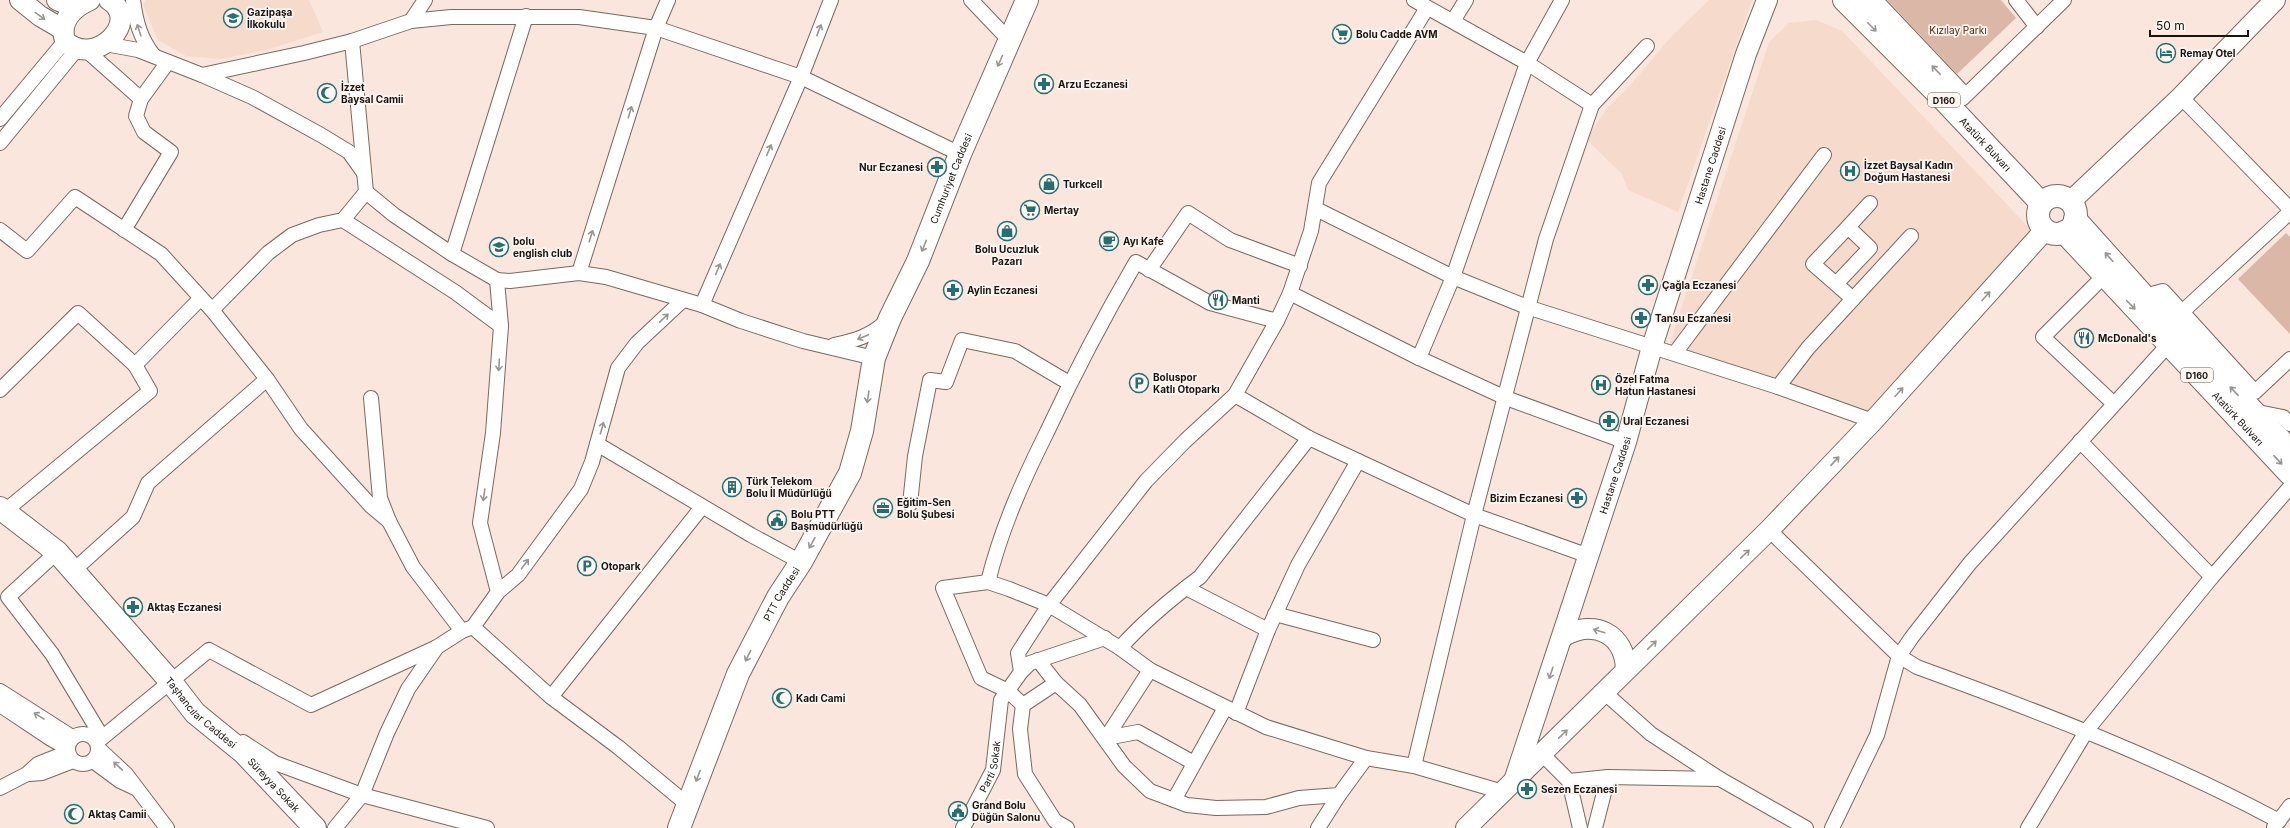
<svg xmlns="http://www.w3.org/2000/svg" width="2290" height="828" font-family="Inter,sans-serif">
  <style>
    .built { fill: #f6dacc }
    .green { fill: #dab7a6 }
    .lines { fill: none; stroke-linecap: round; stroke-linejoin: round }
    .minor-casing { stroke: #7a6960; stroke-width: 16 }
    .secondary-casing { stroke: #7a6960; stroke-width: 22 }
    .primary-casing { stroke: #7a6960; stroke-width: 24 }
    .minor { stroke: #fff; stroke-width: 14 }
    .secondary { stroke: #fff; stroke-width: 20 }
    .primary { stroke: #fff; stroke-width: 22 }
    .oneway { stroke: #989593 }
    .labels { text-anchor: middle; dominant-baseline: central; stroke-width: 3.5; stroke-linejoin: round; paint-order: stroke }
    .shield { fill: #fef6f2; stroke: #5e5753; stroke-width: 1 }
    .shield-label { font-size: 9px; font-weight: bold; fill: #1a130f }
    .poi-label { font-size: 10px; font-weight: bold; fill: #1a130f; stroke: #fef6f2; text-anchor: start }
    .park-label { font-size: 10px; fill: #582708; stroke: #fef6f2 }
    .street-label { font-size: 10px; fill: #1a130f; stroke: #fef6f2 }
  </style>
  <rect width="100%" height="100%" fill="#fae6dc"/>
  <path class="built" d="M 146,0 L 309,0 L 323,32 L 266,50 L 220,59 L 186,56 L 158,40 L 143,5 Z
    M 1709,0 L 1752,0 L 1678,212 L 1628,190 L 1622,174 L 1586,139 L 1608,107 L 1628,88 L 1670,38 Z
    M 1816,20 L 1842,31 L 2033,232 L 1863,416 L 1670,343 L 1769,42 L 1789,23 Z"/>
  <path class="green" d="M 1887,0 L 2001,0 L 2016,18 L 1957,74 Z
    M 2286,233 L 2290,237 L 2290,334 L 2238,279 Z"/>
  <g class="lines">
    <g class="minor-casing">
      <g id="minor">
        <path d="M 133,0 C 136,22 140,38 154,56"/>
        <path d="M 971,0 L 1009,40"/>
        <path d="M 1414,0 L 1527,63 L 1592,105"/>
        <path d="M 2016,0 L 2037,27"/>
        <path d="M 411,21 L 425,0"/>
        <path d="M 1453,21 L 1466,0"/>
        <path d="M 105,44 L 138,50 L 202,75 L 304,53 L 352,41 L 411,21 L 451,17 L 579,17 L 656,28 L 801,77 L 960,154"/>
        <path d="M 87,51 L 141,99"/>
        <path d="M 202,75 L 252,97 L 321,135 L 349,152 L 364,173"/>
        <path d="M 2181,97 L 2290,209"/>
        <path d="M 1963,98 L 2064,0"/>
        <path d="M 0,119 L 65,41"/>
        <path d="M 0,143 L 77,49"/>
        <path d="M 366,192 L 394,215 L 452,254 L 497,280 L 510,281 L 579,273 L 606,277 L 702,305 L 741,321 L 803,341 L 874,358"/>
        <path d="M 1316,209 L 1453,277 L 1527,307 L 1778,387 L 1873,421"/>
        <path d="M 343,220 L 455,292 L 501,326"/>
        <path d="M 1848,227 L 1870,203"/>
        <path d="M 0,230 L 27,251 L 75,197 L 161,254 L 212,310 L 267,379 L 301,429 L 371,506 L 389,521"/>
        <path d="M 124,230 L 171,152 L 144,132 L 136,116 L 141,99 L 168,62"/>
        <path d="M 452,254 L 526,16"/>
        <path d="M 1149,270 L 1188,213 L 1230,240 L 1300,266"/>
        <path d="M 579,273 L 656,28 L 668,0"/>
        <path d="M 2104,276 L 2043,337 L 2113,403"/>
        <path d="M 497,280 L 501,326 L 493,433 L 480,523 L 498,592"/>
        <path d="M 1290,293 L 1419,358 L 1506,398 L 1626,442"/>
        <path d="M 2144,296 L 2163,291 L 2255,392 L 2290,359"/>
        <path d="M 1853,299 L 1911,236"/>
        <path d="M 702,305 L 801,77 L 831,0"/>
        <path d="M 212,310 L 268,253 L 292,235 L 319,225 L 343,220 L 366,192 L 352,41"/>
        <path d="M 2181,313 L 2290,212"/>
        <path d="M 834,345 C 856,340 869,337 887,321"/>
        <path d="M 1675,353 L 1824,155"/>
        <path d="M 1419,358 L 1453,277 L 1527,63 L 1562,0"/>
        <path d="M 1778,387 L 1808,348 L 1853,299 L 1836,284 L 1870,248 L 1848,227 L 1813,264 L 1836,284"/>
        <path d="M 0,390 L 78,313 L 135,365 L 201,298"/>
        <path d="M 1235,395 L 1309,438 L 1474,515 L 1589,556"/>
        <path d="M 371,398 L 380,498 L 389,521 L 413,567 L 462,631"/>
        <path d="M 2253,411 L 2283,417 L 2290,424"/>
        <path d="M 2080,441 L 2212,577"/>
        <path d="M 597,444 L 751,535 L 801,562"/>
        <path d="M 910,504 L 915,456 L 930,380 L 946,382 L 962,340 L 1015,351 L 1069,383"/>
        <path d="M 5,511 L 150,391 L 135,365"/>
        <path d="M 1769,530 L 1899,656 L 1917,667 C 2040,712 2163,759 2279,821"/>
        <path d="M 57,552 L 8,597 L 52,654 L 102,737"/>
        <path d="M 74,570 L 133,517 L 148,483 L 267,379"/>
        <path d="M 988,582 C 1001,529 1023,480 1047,432 C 1074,374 1104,317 1136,262 L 1210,303 L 1277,321"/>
        <path d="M 1186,588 L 1268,630"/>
        <path d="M 1275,614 L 1373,640"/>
        <path d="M 473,627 L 551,697 L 618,747 L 688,805"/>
        <path d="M 1120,648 C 1144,621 1172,598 1200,577 L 1309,438"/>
        <path d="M 1038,660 L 1056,683"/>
        <path d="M 1021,672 L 1018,653 L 1049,605 L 1146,481 L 1185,441 L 1235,395 L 1277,321 L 1290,293 L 1311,231 L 1319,183 L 1427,8"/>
        <path d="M 0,691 L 72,737"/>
        <path d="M 1605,693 L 1651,734 L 1720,779"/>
        <path d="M 551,697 L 702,507"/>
        <path d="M 0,705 L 51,739 L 67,748"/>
        <path d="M 1023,705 L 1008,691 L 981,678 L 943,588 L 988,582 L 1009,589 L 1049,605 L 1120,648 L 1150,670 L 1266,727 L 1366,758 L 1414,766 L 1503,792"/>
        <path d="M 1236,713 L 1268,630 L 1298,565 L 1358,461"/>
        <circle cx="83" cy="749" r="15"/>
        <path d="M 1106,738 L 1138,732 L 1194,763"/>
        <path d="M 1106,738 L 1150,670"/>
        <path d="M 97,742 L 209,650 L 311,705 L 437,647"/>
        <path d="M 243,742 L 275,763 L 362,795 L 487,828"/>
        <path d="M 98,748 L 126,774 L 167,828"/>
        <path d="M 1542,754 L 1569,781 L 1608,777 L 1720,779 L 1806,828"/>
        <path d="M 93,761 L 120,781 L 135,788"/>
        <path d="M 1414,766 L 1474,515 L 1546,239 L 1592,105 L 1647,46"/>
        <path d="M 30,774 L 42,773 L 73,761"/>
        <path d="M 1569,781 L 1580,828"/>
        <path d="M 0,788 L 27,774 L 38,764 L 68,752"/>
        <path d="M 1174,800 L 1225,708"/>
        <path d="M 2274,827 L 2290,806"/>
        <path d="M 335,828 L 362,795 L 387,733 L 408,689 L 437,647 L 462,631 L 473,627 L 498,592 L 518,575 L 581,489 L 592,462 L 618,368 L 637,343 L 682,301"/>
        <path id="s1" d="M 963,828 L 993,770 L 1001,700 L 1021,672 L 1030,663 L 1105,638"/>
        <path d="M 1067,828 L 1055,821 L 1025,774 L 1020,729 L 1023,705 L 1056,683 L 1080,705 L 1124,766 L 1150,791 L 1174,800 L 1187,805 L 1216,808 L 1266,807 L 1299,798 L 1339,795 L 1366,758"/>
        <path d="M 1318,828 L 1339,795"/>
        <path d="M 1595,828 L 1608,777"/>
        <path d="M 1832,828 L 1877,735 L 1899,656 L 1912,637 L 1970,563 L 2169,344"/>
        <path d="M 2028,828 L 2087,730 L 2212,577 L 2290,487"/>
      </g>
    </g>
    <g class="secondary-casing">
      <g id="secondary">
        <path d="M 20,0 L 40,16 L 62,29"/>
        <path d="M 57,0 L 76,8"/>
        <path d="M 90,0 C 72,8 59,21 65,41 C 94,69 143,21 109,0"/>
        <path d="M 2071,201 L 2181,97 L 2275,0"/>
        <path d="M 1564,636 C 1595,619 1625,634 1626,670"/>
        <path id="s2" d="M 1515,778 L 1626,442 L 1652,347 L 1746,54 L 1767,0"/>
        <path d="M 1466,828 L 1769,530 L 1873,421 L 2045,230"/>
      </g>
    </g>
    <g class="primary-casing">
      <g id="primary">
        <path id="s3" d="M 1844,0 L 1941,97 L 2041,203"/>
        <path d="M 1870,0 L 1960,95"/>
        <circle cx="2057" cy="215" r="19"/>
        <path d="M 2075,219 L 2144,296 L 2290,450"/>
        <path id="s4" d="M 2064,232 L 2290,474"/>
        <path id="s5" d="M 0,508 L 57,552 L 171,682 L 195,713 L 244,753 L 315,828"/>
        <path id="s6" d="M 679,828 L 738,674 L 778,597 L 801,562 L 850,473 L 862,431 L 874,358 L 890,318 L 918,261 L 960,154 L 1027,0"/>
      </g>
    </g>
    <use href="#minor" class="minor"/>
    <use href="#secondary" class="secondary"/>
    <use href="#primary" class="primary"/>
  </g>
  <defs><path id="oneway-shaft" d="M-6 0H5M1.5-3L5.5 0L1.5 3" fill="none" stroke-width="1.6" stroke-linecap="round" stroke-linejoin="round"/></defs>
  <g class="oneway">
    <use href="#oneway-shaft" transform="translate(40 16) rotate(36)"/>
    <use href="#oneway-shaft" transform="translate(1872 27) rotate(45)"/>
    <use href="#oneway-shaft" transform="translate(139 30) rotate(-108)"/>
    <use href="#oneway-shaft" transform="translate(819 30) rotate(-69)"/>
    <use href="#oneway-shaft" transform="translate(1000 61) rotate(114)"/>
    <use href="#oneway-shaft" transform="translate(1936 70) rotate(-134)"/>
    <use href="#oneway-shaft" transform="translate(630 112) rotate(-73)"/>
    <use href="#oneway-shaft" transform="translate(769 150) rotate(-67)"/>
    <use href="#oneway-shaft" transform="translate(591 236) rotate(-73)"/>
    <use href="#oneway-shaft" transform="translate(924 246) rotate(112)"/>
    <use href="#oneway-shaft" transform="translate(2109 257) rotate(-132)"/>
    <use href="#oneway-shaft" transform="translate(718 269) rotate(-67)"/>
    <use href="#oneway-shaft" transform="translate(1986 296) rotate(-48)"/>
    <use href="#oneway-shaft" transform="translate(2131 305) rotate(46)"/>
    <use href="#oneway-shaft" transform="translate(664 318) rotate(-44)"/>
    <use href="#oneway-shaft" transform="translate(863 337) rotate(157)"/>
    <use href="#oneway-shaft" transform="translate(499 365) rotate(94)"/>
    <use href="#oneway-shaft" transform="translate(2234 391) rotate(-133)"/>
    <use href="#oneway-shaft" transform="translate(1899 392) rotate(-48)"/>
    <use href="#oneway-shaft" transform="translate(868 397) rotate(99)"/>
    <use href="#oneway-shaft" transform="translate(602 428) rotate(-74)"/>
    <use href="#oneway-shaft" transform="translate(2278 460) rotate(47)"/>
    <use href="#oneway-shaft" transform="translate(1835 461) rotate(-47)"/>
    <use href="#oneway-shaft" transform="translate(484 495) rotate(98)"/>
    <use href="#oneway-shaft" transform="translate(812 543) rotate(119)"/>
    <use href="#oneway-shaft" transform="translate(1745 554) rotate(-44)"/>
    <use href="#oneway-shaft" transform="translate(525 564) rotate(-53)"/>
    <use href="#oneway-shaft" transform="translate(1599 631) rotate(-163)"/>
    <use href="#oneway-shaft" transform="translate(1652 645) rotate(-44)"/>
    <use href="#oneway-shaft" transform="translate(748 656) rotate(117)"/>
    <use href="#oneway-shaft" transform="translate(1551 673) rotate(109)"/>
    <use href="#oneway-shaft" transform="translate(39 716) rotate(-148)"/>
    <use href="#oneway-shaft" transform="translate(1563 734) rotate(-44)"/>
    <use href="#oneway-shaft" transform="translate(118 766) rotate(-137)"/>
    <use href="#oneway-shaft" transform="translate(698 776) rotate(111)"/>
  </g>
  <defs>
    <g id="school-ring" transform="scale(1)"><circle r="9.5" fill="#fef6f2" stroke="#246f72" stroke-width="1.5"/><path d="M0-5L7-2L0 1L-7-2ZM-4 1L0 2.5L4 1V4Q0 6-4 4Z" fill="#246f72"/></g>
    <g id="supermarket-ring" transform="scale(1)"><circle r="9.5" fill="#fef6f2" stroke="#246f72" stroke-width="1.5"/><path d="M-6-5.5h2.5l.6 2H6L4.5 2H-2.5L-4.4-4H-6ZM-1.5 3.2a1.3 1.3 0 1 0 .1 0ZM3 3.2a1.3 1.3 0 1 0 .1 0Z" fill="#246f72"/></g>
    <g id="hotel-ring" transform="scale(1)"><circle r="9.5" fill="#fef6f2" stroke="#246f72" stroke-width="1.5"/><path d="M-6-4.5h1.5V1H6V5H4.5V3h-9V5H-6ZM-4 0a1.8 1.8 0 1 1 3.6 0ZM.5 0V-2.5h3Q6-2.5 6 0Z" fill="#246f72"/></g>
    <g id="pharmacy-ring" transform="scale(1)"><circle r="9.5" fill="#fef6f2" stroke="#246f72" stroke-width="1.5"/><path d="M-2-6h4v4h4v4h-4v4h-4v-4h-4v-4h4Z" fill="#246f72"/></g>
    <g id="mosque-ring" transform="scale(1)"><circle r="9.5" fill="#fef6f2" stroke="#246f72" stroke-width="1.5"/><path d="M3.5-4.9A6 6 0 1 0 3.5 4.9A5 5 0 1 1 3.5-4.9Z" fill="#246f72"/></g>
    <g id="hospital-ring" transform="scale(1)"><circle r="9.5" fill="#fef6f2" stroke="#246f72" stroke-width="1.5"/><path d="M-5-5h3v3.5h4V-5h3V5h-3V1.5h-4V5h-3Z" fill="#246f72"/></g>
    <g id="shop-ring" transform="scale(1)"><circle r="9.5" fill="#fef6f2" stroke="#246f72" stroke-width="1.5"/><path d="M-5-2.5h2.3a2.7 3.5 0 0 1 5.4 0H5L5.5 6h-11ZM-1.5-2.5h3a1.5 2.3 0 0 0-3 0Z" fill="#246f72"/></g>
    <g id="cafe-ring" transform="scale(1)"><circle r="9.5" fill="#fef6f2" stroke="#246f72" stroke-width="1.5"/><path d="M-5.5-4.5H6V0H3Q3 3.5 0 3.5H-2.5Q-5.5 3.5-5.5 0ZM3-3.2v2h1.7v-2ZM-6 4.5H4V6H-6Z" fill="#246f72"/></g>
    <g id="restaurant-ring" transform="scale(1)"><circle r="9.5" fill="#fef6f2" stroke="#246f72" stroke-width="1.5"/><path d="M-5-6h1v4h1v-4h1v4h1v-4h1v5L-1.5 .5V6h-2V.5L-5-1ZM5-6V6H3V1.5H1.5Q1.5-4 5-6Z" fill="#246f72"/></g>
    <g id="parking-ring" transform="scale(1)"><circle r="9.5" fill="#fef6f2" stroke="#246f72" stroke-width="1.5"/><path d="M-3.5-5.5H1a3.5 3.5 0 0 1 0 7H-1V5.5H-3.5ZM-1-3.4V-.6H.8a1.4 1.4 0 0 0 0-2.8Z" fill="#246f72"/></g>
    <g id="building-ring" transform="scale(1)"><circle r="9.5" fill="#fef6f2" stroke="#246f72" stroke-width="1.5"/><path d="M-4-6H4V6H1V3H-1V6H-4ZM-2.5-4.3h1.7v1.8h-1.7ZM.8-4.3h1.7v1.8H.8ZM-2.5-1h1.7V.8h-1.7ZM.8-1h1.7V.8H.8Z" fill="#246f72"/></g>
    <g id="office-ring" transform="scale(1)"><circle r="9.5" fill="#fef6f2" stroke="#246f72" stroke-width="1.5"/><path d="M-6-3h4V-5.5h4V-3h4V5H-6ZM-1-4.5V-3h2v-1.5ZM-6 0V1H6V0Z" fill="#246f72"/></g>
    <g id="civic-ring" transform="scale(1)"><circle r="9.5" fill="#fef6f2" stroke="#246f72" stroke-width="1.5"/><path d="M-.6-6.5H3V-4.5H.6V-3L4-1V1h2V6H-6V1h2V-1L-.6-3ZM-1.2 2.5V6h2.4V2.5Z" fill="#246f72"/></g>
  </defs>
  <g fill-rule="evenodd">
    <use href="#school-ring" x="233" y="18"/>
    <use href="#supermarket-ring" x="1342" y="34"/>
    <use href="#hotel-ring" x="2166" y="53"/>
    <use href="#pharmacy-ring" x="1044" y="84"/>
    <use href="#mosque-ring" x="327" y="93"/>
    <use href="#pharmacy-ring" x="937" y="167"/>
    <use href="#hospital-ring" x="1850" y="171"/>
    <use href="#shop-ring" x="1049" y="184"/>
    <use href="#supermarket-ring" x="1030" y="210"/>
    <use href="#shop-ring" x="1007" y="231"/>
    <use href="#cafe-ring" x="1109" y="241"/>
    <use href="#school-ring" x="499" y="247"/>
    <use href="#pharmacy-ring" x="1648" y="285"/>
    <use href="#pharmacy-ring" x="953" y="290"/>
    <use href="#restaurant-ring" x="1218" y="300"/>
    <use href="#pharmacy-ring" x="1641" y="318"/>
    <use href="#restaurant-ring" x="2084" y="338"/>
    <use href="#parking-ring" x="1139" y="383"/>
    <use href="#hospital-ring" x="1601" y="385"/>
    <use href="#pharmacy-ring" x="1609" y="421"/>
    <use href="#building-ring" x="732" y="487"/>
    <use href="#pharmacy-ring" x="1577" y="498"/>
    <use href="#office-ring" x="883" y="508"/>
    <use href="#civic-ring" x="777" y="520"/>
    <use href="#parking-ring" x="587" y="566"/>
    <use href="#pharmacy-ring" x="133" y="607"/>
    <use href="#mosque-ring" x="782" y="698"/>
    <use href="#pharmacy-ring" x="1527" y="789"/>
    <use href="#civic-ring" x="958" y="811"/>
    <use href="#mosque-ring" x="74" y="814"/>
  </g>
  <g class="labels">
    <g class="shield">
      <rect x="1928" y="93" width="32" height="14" rx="3"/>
      <rect x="2181" y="368" width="32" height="14" rx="3"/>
    </g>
    <g class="shield-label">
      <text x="1944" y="100">D160</text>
      <text x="2197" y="375">D160</text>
    </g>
    <g class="poi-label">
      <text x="247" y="12">Gazipaşa<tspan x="247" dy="12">İlkokulu</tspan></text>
      <text x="1356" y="34">Bolu Cadde AVM</text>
      <text x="2180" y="53">Remay Otel</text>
      <text x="1058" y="84">Arzu Eczanesi</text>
      <text x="341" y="87">İzzet<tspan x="341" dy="12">Baysal Camii</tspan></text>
      <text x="1864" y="165">İzzet Baysal Kadın<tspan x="1864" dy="12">Doğum Hastanesi</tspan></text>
      <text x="923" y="167" text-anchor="end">Nur Eczanesi</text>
      <text x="1063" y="184">Turkcell</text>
      <text x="1044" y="210">Mertay</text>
      <text x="513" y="241">bolu<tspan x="513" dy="12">english club</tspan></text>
      <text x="1123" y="241">Ayı Kafe</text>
      <text x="1007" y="249" text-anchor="middle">Bolu Ucuzluk<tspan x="1007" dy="12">Pazarı</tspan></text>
      <text x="1662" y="285">Çağla Eczanesi</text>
      <text x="967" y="290">Aylin Eczanesi</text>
      <text x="1232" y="300">Manti</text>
      <text x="1655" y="318">Tansu Eczanesi</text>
      <text x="2098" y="338">McDonald's</text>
      <text x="1153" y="377">Boluspor<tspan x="1153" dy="12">Katlı Otoparkı</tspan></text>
      <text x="1615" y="379">Özel Fatma<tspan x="1615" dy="12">Hatun Hastanesi</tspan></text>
      <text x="1623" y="421">Ural Eczanesi</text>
      <text x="746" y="481">Türk Telekom<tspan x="746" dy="12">Bolu İl Müdürlüğü</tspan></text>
      <text x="1563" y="498" text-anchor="end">Bizim Eczanesi</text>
      <text x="897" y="502">Eğitim-Sen<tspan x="897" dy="12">Bolu Şubesi</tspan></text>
      <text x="791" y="514">Bolu PTT<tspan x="791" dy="12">Başmüdürlüğü</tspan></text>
      <text x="601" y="566">Otopark</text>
      <text x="147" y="607">Aktaş Eczanesi</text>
      <text x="796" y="698">Kadı Cami</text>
      <text x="1541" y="789">Sezen Eczanesi</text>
      <text x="972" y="805">Grand Bolu<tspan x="972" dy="12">Düğün Salonu</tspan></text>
      <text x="88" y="814">Aktaş Camii</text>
    </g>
    <g class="park-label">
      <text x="1958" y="30">Kızılay Parkı</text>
    </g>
    <g class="street-label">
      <text stroke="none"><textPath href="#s3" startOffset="202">Atatürk Bulvarı</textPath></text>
      <text stroke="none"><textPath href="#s2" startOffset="643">Hastane Caddesi</textPath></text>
      <text stroke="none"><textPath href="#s6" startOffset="708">Cumhuriyet Caddesi</textPath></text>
      <text stroke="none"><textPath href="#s4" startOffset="255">Atatürk Bulvarı</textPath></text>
      <text stroke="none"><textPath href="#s2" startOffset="319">Hastane Caddesi</textPath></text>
      <text stroke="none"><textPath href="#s6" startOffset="256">PTT Caddesi</textPath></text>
      <text stroke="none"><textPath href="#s5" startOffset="288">Taşhancılar Caddesi</textPath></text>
      <text stroke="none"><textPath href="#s1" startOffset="68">Parti Sokak</textPath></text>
      <text stroke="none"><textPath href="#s5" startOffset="391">Süreyya Sokak</textPath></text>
    </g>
  </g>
  <path d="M2150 30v6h98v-6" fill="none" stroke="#1a130f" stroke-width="2"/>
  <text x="2156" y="30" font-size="12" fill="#1a130f" stroke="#fef6f2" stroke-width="3" paint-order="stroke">50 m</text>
</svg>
